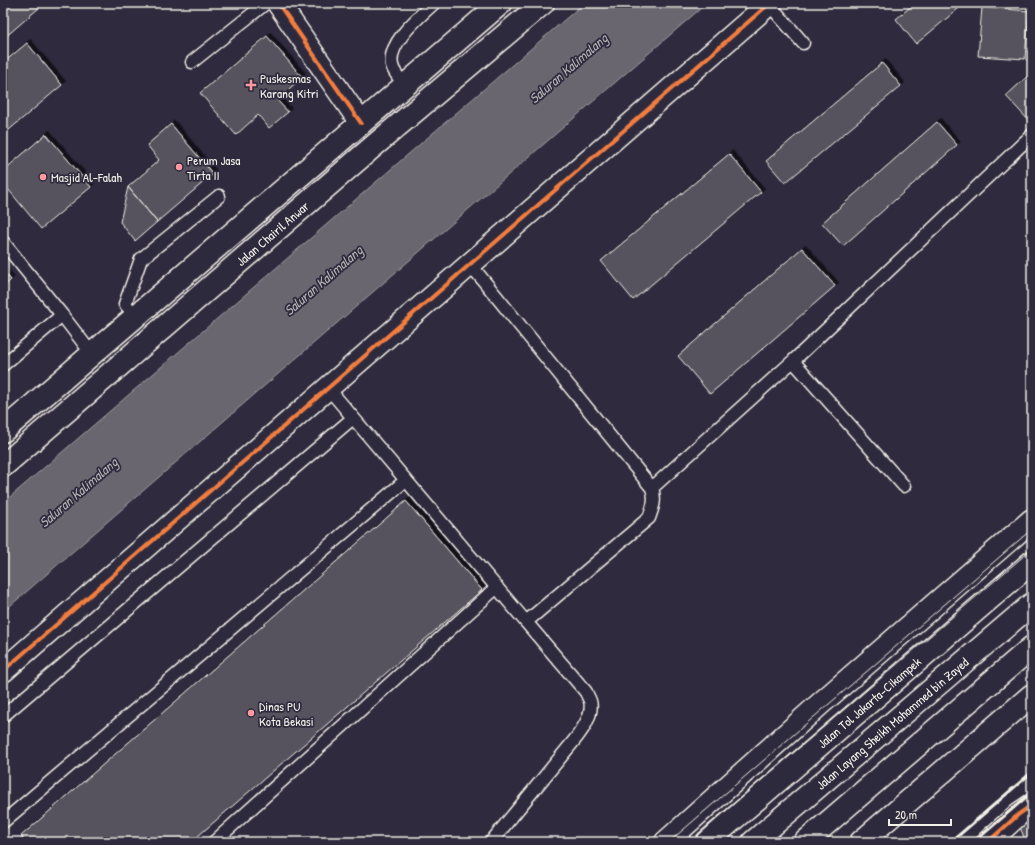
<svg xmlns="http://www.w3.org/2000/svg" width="1035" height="845" font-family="'Patrick Hand',sans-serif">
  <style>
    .water { fill: #6a6670; stroke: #a19ea0 }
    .building { fill: #56525f; stroke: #f4f1e8; filter: url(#shadow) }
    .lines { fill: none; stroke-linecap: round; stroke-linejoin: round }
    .lane-casing { stroke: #f4f1e8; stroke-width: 15 }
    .street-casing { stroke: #f4f1e8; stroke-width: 25 }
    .primary-casing { stroke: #f4f1e8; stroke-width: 25 }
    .highway-casing { stroke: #f4f1e8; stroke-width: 25 }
    .lane { stroke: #2f2a3d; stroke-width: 12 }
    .street { stroke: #2f2a3d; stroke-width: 22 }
    .primary { stroke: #2f2a3d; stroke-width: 22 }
    .highway { stroke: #2f2a3d; stroke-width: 22 }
    .tram { stroke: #f4f1e8; stroke-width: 1 }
    .rail { stroke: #f4f1e8; stroke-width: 3 }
    .cycleway-casing { stroke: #2f2a3d; stroke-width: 6 }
    .cycleway { stroke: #f27e40; stroke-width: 4 }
    .poi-dot { fill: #ff9aa2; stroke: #2f2a3d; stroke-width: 1.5 }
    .labels { text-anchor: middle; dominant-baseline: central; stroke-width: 3.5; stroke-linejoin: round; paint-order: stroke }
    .poi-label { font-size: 13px; fill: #f4f1e8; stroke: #2f2a3d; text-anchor: start }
    .street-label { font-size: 13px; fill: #f4f1e8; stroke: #2f2a3d }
    .water-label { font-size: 14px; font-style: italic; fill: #b6b2b2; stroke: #2f2a3d }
  </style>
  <defs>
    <filter id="shadow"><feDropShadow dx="3.5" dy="-3.5" stdDeviation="0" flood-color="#0009"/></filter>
  </defs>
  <rect width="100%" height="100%" fill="#2f2a3d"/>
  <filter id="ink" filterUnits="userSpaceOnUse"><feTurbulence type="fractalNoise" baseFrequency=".025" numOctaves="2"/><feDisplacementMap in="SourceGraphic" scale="8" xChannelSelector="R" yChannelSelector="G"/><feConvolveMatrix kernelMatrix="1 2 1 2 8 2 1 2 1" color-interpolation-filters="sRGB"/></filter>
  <g filter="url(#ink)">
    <path class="water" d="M 584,3 L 707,3 L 3,612 L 3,503 Z"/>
    <path class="building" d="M 3,3 L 37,3 L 40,7 L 3,39 Z
      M 915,3 L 965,3 L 916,44 L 896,19 Z
      M 982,7 L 1029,11 L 1025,59 L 978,56 Z
      M 267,36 L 302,77 L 277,100 L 288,112 L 269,128 L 258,115 L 236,135 L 200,93 Z
      M 27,43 L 62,85 L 3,135 L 3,63 Z
      M 882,63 L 901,86 L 785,183 L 766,161 Z
      M 1032,72 L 1032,121 L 1030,122 L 1006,96 Z
      M 937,122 L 957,145 L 843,246 L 822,223 Z
      M 171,124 L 213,174 L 157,222 L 128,187 L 159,160 L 147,145 Z
      M 46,134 L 91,187 L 41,229 L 3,183 L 3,171 Z
      M 729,154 L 761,192 L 633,300 L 601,261 Z
      M 128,187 L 157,222 L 135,241 L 120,222 Z
      M 802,248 L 835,286 L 710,394 L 678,356 Z
      M 3,271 L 11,280 L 3,287 Z
      M 406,501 L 482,590 L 191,842 L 26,842 L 21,836 Z
      M 1032,810 L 1032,842 L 1026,842 L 1017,820 Z"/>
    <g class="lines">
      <g class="lane-casing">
        <path id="lane" d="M 769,4 L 803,43
          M 192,62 L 266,3
          M 405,85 C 400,79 393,72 392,65 C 387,43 420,16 434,3
          M 3,242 L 62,315 L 92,354
          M 136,316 L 125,304 L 141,259 L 219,196
          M 793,361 L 904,486
          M 3,365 L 62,315
          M 328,388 L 526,622 L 649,518 C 653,507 656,500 652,488 L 470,264
          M 652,488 L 793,361 L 1032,135
          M 3,716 L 353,418
          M 3,822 L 406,480
          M 214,842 L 497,587
          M 491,842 L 573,742 C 581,732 594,715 590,701 C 589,698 587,695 586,692 L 526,622"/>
      </g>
      <g class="street-casing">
        <path id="street" d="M 278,3 L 361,123
          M 3,671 L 770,3
          M 988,842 L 1019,814 L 1032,805"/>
      </g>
      <g class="primary-casing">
        <g id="primary">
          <path d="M 3,431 L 92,354 L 501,3"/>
          <path id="s1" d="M 3,466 L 376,144 L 543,3"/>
        </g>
      </g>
      <g class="highway-casing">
        <g id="highway">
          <path d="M 666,842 L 820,704 L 1032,520"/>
          <path id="s2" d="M 707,842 L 1032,562"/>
          <path id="s3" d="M 753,842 L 1032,604"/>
          <path d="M 805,842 L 1032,647"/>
          <path d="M 861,842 L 1032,695"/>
        </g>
      </g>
      <use href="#lane" class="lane"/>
      <use href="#street" class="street"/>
      <use href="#primary" class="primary"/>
      <use href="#highway" class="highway"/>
      <path class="tram" d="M 669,842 L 1032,529
        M 691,842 L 737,801 L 1032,549"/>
      <path class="rail" d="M 951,842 L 1032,772
        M 974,842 L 1032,792"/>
      <g class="cycleway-casing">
        <path id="cycleway" d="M 278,3 L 361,123
          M 3,671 L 770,3
          M 988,842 L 1019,814 L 1032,805"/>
      </g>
      <use href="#cycleway" class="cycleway"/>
    </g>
  </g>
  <g class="poi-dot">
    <path d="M249 79h4v4h4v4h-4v4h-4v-4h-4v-4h4z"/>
    <circle cx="179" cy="167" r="4"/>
    <circle cx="43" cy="177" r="4"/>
    <circle cx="251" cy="713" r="4"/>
  </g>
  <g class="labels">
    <g class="poi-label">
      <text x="260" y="78">Puskesmas<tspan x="260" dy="15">Karang Kitri</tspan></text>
      <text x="187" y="160">Perum Jasa<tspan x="187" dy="15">Tirta II</tspan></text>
      <text x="51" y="177">Masjid Al-Falah</text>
      <text x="259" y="706">Dinas PU<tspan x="259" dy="15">Kota Bekasi</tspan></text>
    </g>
    <g class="street-label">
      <text stroke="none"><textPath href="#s1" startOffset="356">Jalan Chairil Anwar</textPath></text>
      <text stroke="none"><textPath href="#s2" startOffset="214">Jalan Tol Jakarta–Cikampek</textPath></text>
      <text stroke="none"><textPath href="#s3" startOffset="183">Jalan Layang Sheikh Mohammed bin Zayed</textPath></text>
    </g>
    <g class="water-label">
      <text transform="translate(568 68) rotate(-41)">Saluran Kalimalang</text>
      <text transform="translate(323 280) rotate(-41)">Saluran Kalimalang</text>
      <text transform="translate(78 492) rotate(-41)">Saluran Kalimalang</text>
    </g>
  </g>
  <rect width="1035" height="845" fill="none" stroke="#2f2a3d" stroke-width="16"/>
  <rect x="8" y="8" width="1019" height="829" fill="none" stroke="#f4f1e8" stroke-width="1.5" filter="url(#ink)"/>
  <path d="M889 819v6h62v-6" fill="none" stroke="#f4f1e8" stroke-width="2"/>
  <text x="895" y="819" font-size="12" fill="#f4f1e8" stroke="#2f2a3d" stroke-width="3" paint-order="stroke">20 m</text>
</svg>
